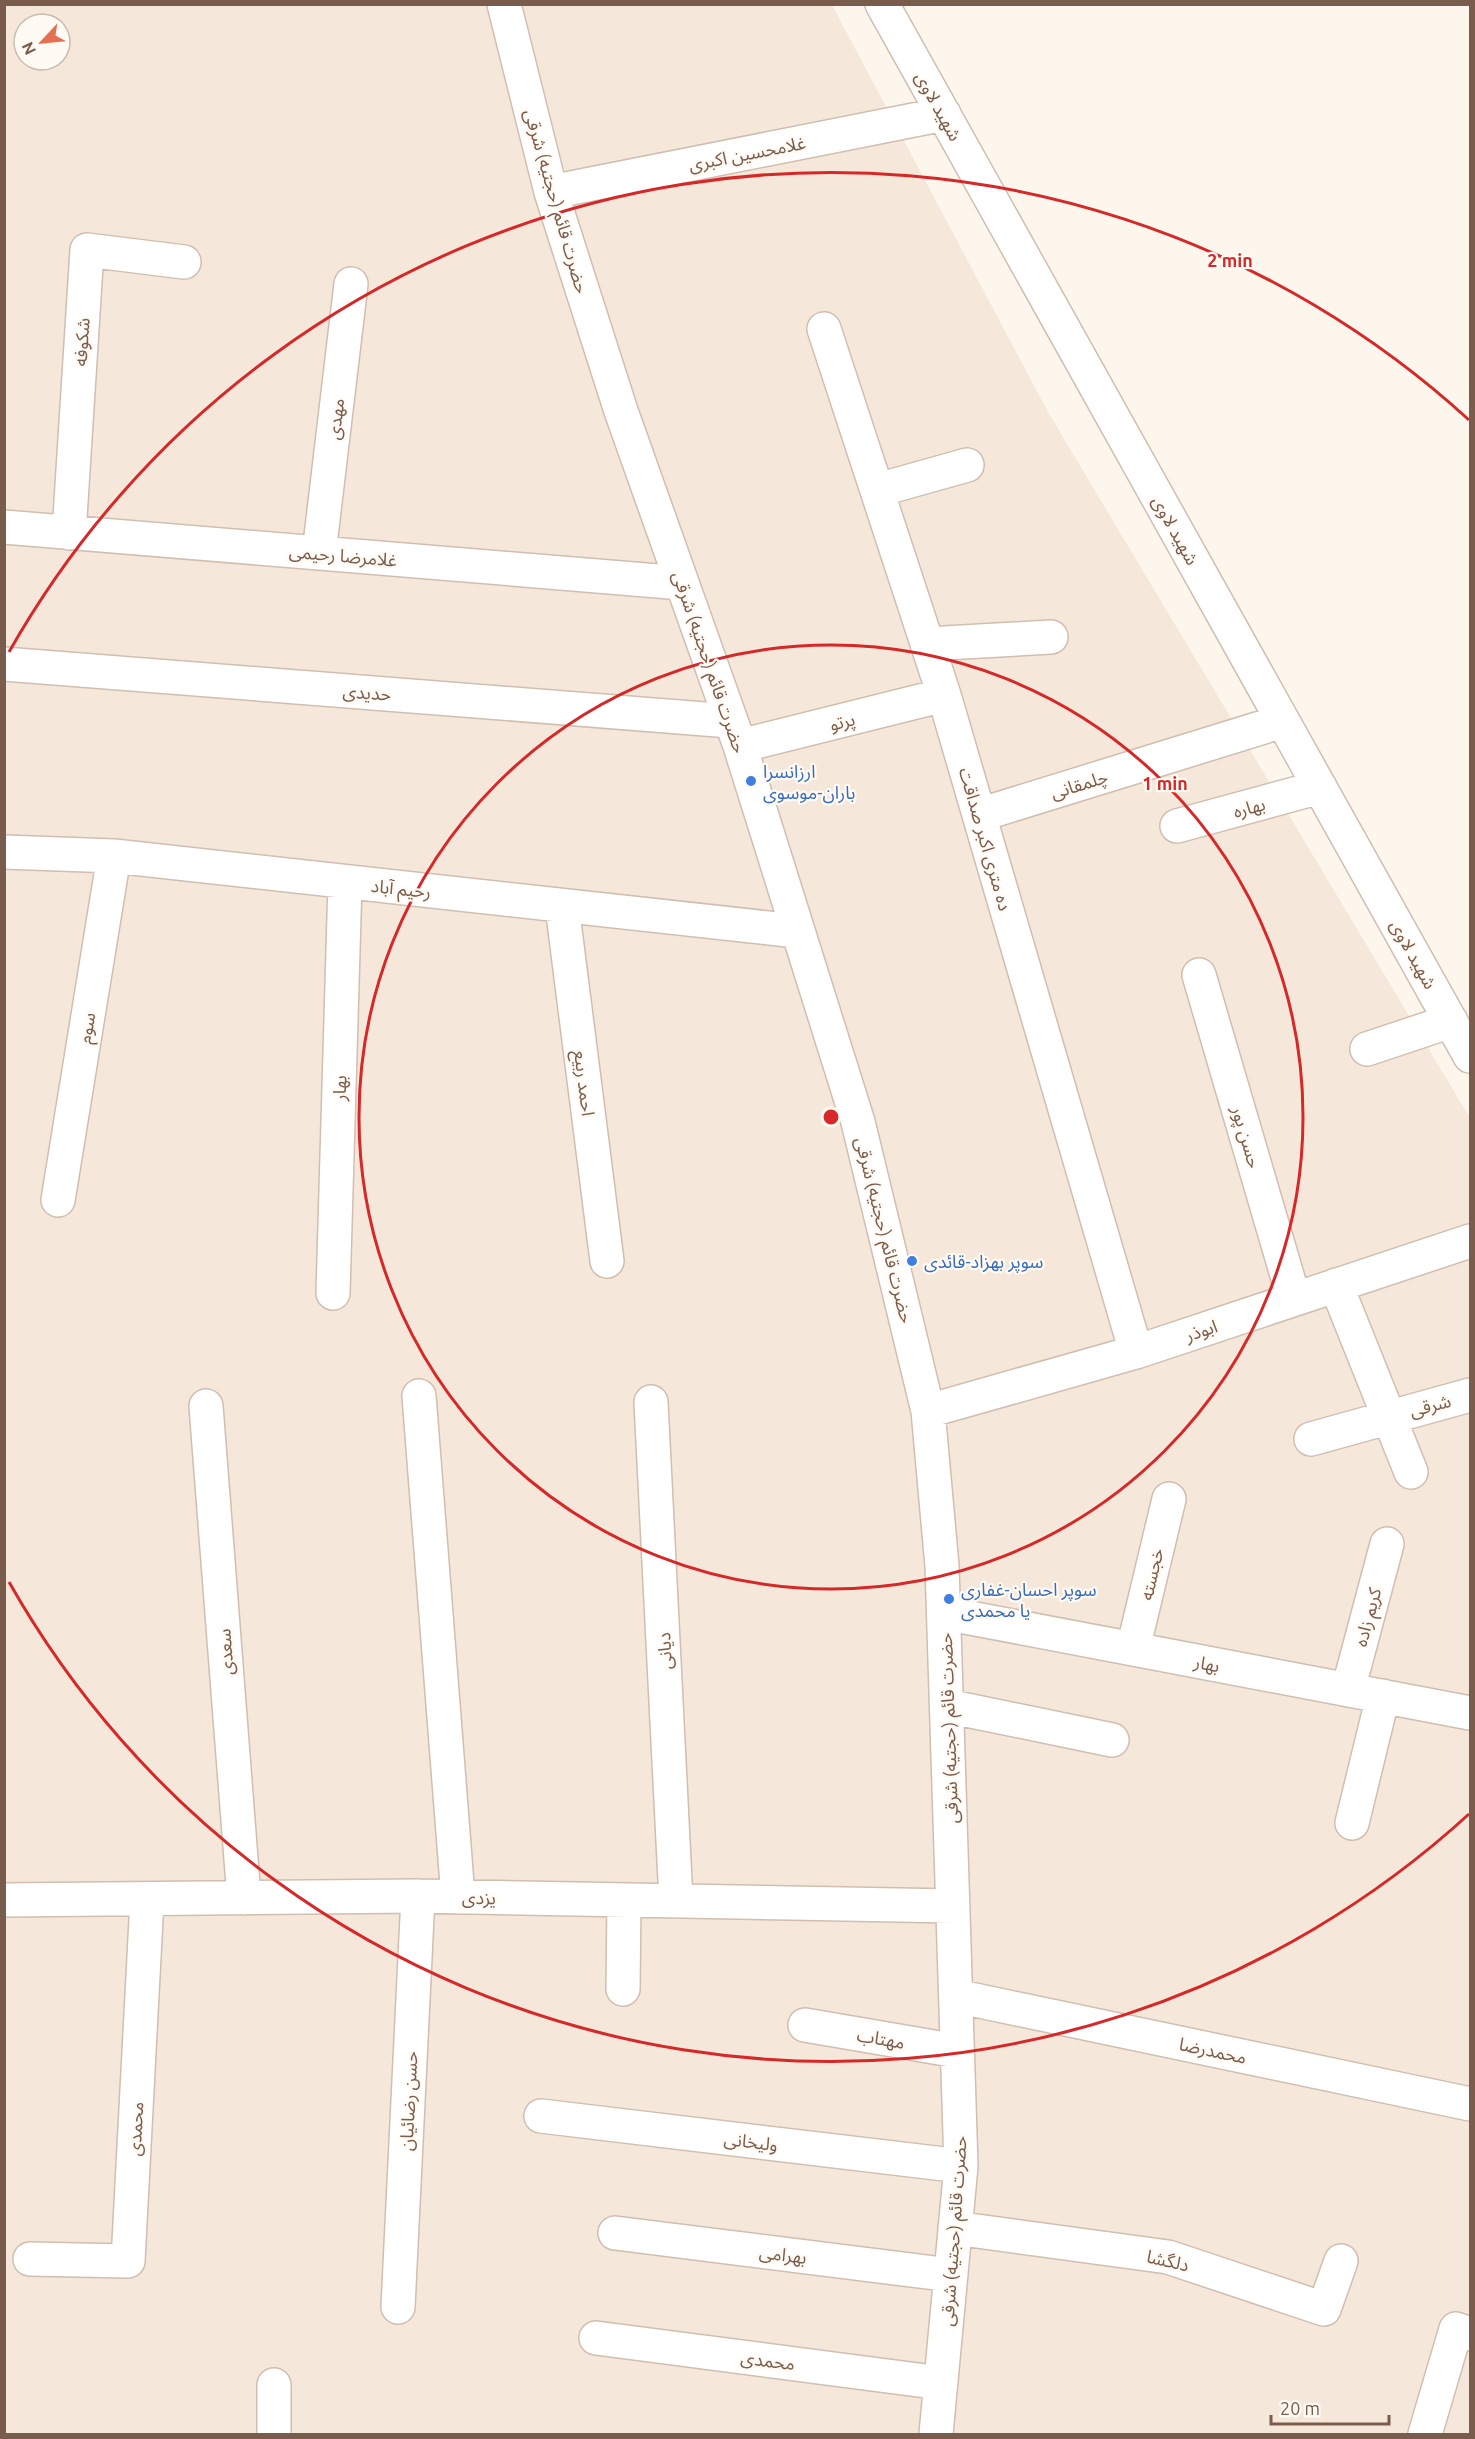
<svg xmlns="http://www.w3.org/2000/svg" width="1475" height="2439" font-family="Ubuntu,'Noto Sans Arabic',sans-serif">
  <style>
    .residential { fill: #f5e8da; fill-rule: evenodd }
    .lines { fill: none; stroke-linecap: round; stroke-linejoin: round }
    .minor-casing { stroke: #d1beb0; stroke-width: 36 }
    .minor { stroke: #fff; stroke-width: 33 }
    .ring { fill: none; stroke: #d62828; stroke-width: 3 }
    .shop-dot { fill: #3f7fe0; stroke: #fffaf3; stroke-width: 2 }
    .labels { text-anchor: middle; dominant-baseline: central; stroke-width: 4.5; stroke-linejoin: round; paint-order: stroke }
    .street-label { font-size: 18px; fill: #7a5c4d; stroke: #fffaf3 }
    .shop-label { font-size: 18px; fill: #366cbe; stroke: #fffaf3; text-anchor: start }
    .centre { fill: #d62828; stroke: #fffaf3; stroke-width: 3 }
    .ring-label { font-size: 18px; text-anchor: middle; font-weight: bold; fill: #d62828; stroke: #fffaf3; stroke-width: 4.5; stroke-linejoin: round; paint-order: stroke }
  </style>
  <rect width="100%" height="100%" fill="#fdf6ec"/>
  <path class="residential" d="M 5,5 L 832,5 L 1048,412 L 1470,1118 L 1470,2434 L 5,2434 ZM 24,24 L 60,24 L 60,60 L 24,60 Z"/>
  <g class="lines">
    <g class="minor-casing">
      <path id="minor" d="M 504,4 L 551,192 L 621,411 L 740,746 L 858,1122 L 928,1411 L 942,1566 L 961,2166 L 936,2434
        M 882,4 L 1470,1056
        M 551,192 L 944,114
        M 824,329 L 944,695 L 1136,1352
        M 878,490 L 967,465
        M 4,527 L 682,583
        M 69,533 L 87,250 L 184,262
        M 319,553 L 351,284
        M 927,644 L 1051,637
        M 4,664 L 730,721
        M 740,746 L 944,695
        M 979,815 L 1283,721
        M 1177,826 L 1320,787
        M 4,852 L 114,856 L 796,931
        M 562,906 L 607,1261
        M 1199,975 L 1294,1299
        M 1367,1049 L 1451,1021
        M 58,1200 L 114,856
        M 1336,1285 L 1411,1472
        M 333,1293 L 345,882
        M 419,1396 L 458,1897
        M 651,1402 L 676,1901
        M 206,1406 L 244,1898
        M 928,1411 L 1136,1352 L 1470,1241
        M 1311,1439 L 1470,1395
        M 944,1613 L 1470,1713
        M 1133,1649 L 1169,1499
        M 1348,1690 L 1387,1544
        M 947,1706 L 1112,1740
        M 1352,1823 L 1383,1696
        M 4,1900 L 418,1896 L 953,1906
        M 623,1989 L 624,1900
        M 956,1996 L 1470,2104
        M 805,2025 L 957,2051
        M 541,2116 L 961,2166
        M 955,2228 L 1168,2257 L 1324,2309 L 1341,2261
        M 615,2233 L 951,2275
        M 30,2259 L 128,2261 L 147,1900
        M 398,2307 L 418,1896
        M 596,2338 L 941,2383
        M 274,2434 L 274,2385
        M 1425,2434 L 1456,2329 L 1470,2334"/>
    </g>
    <use href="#minor" class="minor"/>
  </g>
  <g class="ring">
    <circle cx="831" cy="1117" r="472"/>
    <path d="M1469 1814A945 945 0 0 1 9 1582M9 652A945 945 0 0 1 1469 420"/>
  </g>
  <g class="shop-dot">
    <circle cx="751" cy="781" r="6"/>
    <circle cx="912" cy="1261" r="6"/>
    <circle cx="949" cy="1599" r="6"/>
  </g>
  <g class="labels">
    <g class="street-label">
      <text transform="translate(939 106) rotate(61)">شهید لاوی</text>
      <text transform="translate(747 153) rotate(-11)">غلامحسین اکبری</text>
      <text transform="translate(557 201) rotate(74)">حضرت قائم (حجتیه) شرقی</text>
      <text transform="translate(81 342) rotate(-86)">شکوفه</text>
      <text transform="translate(335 419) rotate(-83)">مهدی</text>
      <text transform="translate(1176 530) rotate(61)">شهید لاوی</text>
      <text transform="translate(343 555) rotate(5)">غلامرضا رحیمی</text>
      <text transform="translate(710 662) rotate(71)">حضرت قائم (حجتیه) شرقی</text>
      <text transform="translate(367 692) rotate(4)">حدیدی</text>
      <text transform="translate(842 721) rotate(-14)">پرتو</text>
      <text transform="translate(1079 784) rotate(-17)">چلمقانی</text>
      <text transform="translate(1249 807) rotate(-15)">بهاره</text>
      <text transform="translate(986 839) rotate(74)">ده متری اکبر صداقت</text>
      <text transform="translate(401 888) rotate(6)">رحیم آباد</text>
      <text transform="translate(1414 954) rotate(61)">شهید لاوی</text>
      <text transform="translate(86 1028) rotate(-81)">سوم</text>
      <text transform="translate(585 1083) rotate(83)">احمد ربیع</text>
      <text transform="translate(339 1088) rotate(-88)">بهار</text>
      <text transform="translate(1247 1137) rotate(74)">حسن پور</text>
      <text transform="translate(885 1230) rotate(76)">حضرت قائم (حجتیه) شرقی</text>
      <text transform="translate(1201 1330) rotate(-19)">ابوذر</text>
      <text transform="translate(1430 1405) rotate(-15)">شرقی</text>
      <text transform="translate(1151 1574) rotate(-77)">خجسته</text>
      <text transform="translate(1367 1617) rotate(-75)">کریم زاده</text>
      <text transform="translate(664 1651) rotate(-93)">دیانی</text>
      <text transform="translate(225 1652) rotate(-94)">سعدی</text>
      <text transform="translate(1207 1663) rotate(11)">بهار</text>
      <text transform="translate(948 1728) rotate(-92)">حضرت قائم (حجتیه) شرقی</text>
      <text transform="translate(479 1897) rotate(1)">یزدی</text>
      <text transform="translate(881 2038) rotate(10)">مهتاب</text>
      <text transform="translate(1213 2050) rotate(12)">محمدرضا</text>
      <text transform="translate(408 2101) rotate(-87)">حسن رضائیان</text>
      <text transform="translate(135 2129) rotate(-87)">محمدی</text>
      <text transform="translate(751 2141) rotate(7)">ولیخانی</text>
      <text transform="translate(953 2231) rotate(-86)">حضرت قائم (حجتیه) شرقی</text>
      <text transform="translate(783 2254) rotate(7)">بهرامی</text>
      <text transform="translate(1168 2260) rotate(13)">دلگشا</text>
      <text transform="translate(768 2360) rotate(7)">محمدی</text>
    </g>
    <g class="shop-label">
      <text x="763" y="771">ارزانسرا<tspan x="763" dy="21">باران-موسوی</tspan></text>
      <text x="924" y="1261">سوپر بهزاد-قائدی</text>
      <text x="961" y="1589">سوپر احسان-غفاری<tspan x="961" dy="21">یا محمدی</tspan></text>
    </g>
  </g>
  <circle cx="831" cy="1117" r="9" class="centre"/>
  <g class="ring-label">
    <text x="1230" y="267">2 min</text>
    <text x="1165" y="790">1 min</text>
  </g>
  <rect width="1475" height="2439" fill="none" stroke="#7a5c4d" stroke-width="12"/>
  <g transform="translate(42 42) rotate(244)"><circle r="28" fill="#fffaf3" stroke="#cabbb1" stroke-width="1.5"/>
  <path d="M0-4.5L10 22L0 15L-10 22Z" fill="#e76f51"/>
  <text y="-9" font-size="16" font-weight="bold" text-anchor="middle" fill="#7a5c4d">N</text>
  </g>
  <path d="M1271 2415v9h118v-9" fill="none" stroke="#7a5c4d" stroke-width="3"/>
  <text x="1280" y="2415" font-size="18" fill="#7a5c4d" stroke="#fffaf3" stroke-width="4.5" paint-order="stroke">20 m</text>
</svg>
